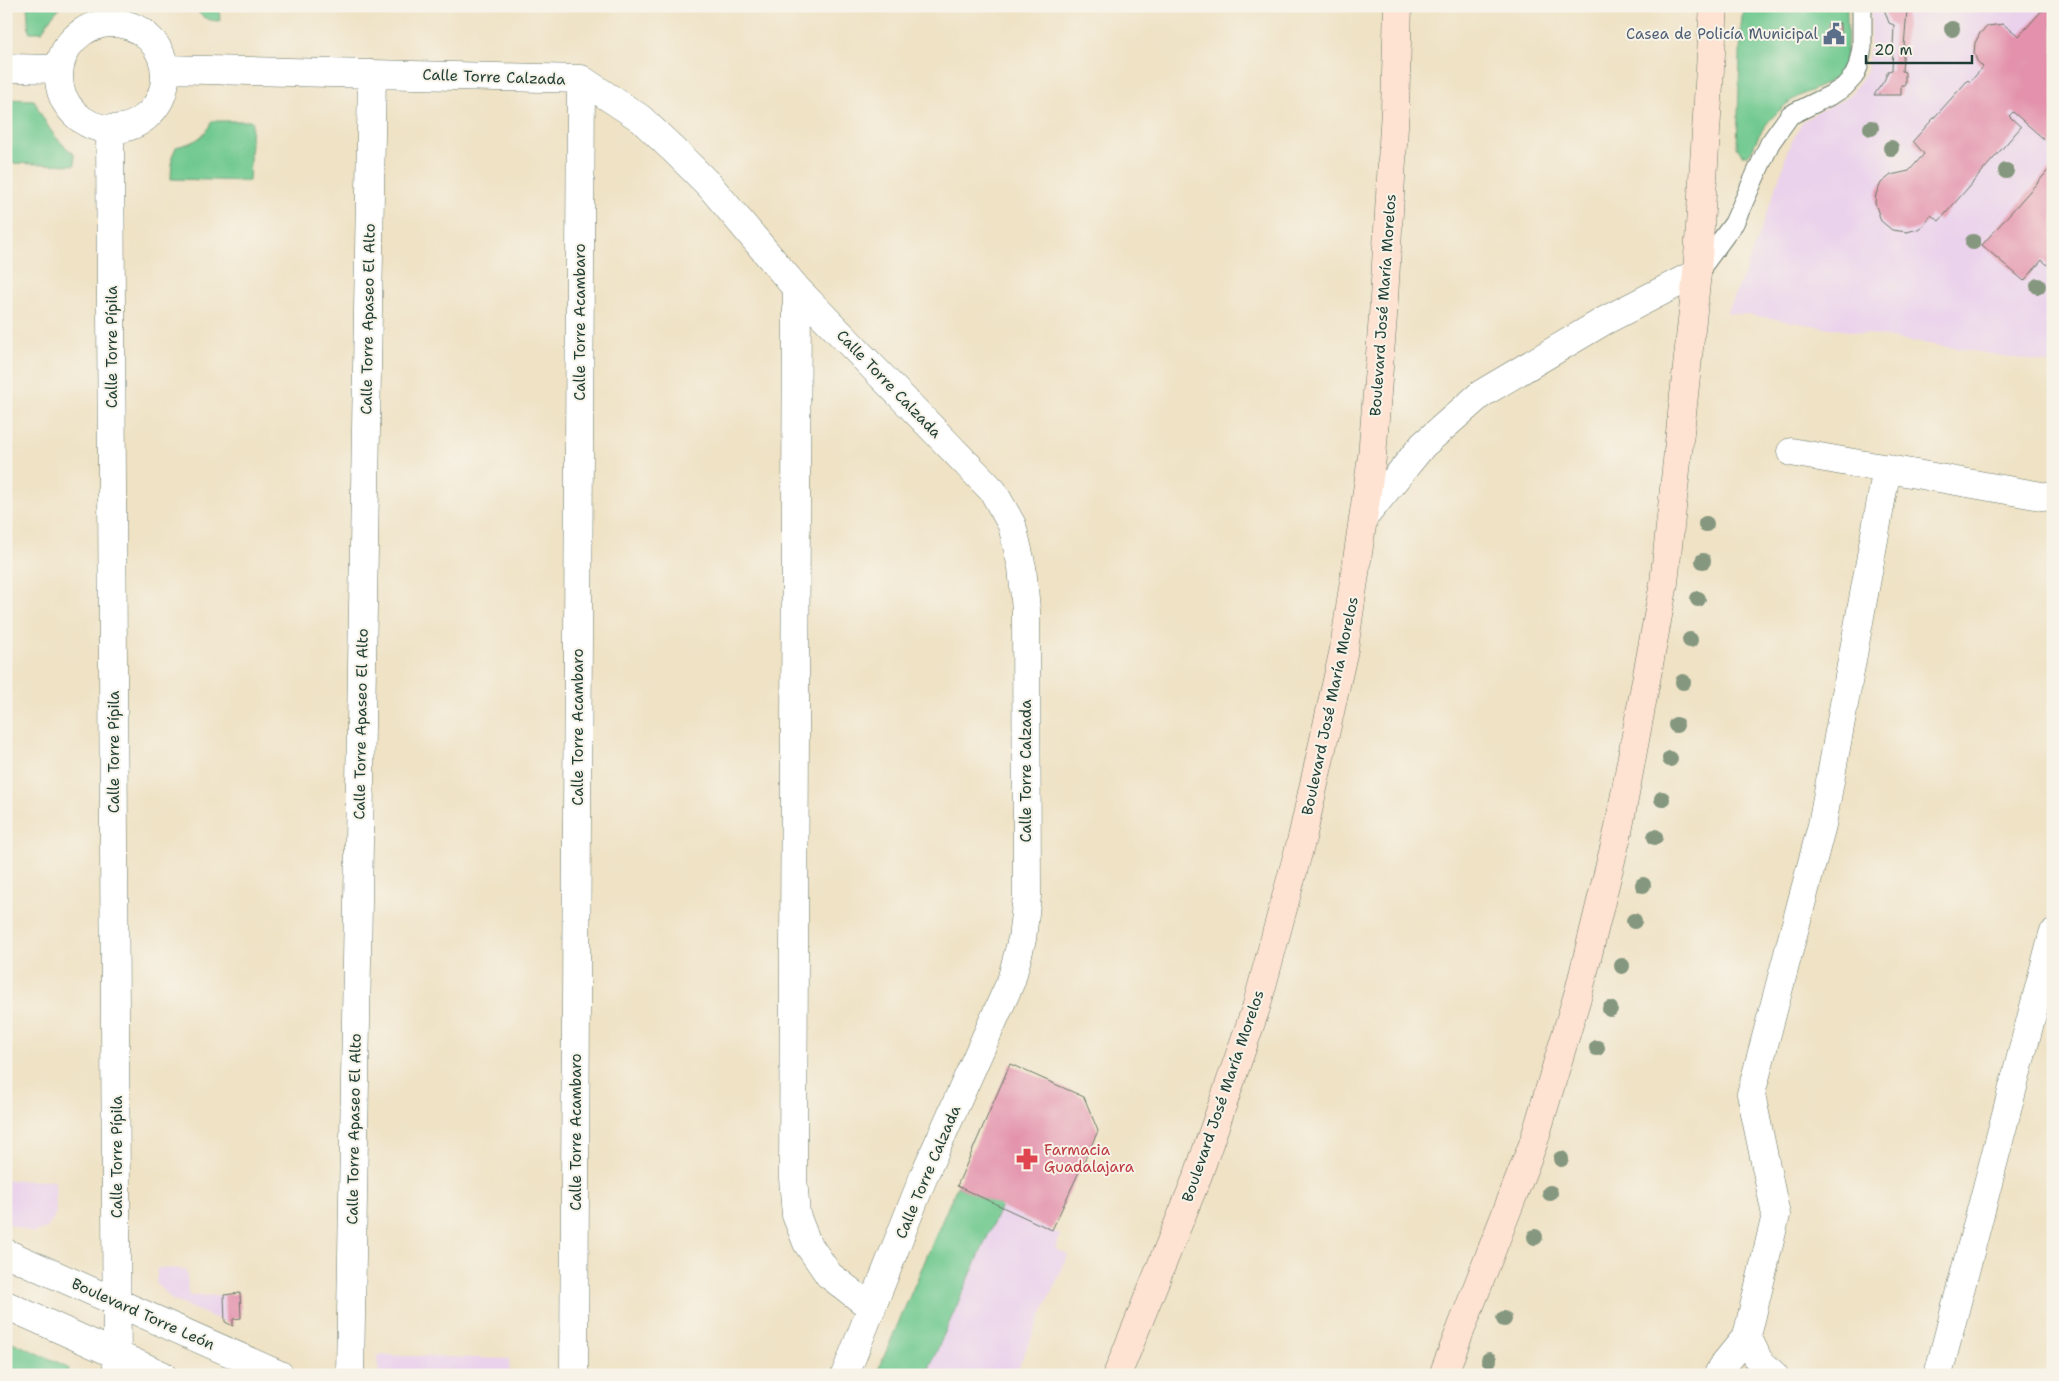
<svg xmlns="http://www.w3.org/2000/svg" width="2059" height="1381" font-family="'Shantell Sans',sans-serif">
  <style>
    .built { fill: #ead1ec }
    .green { fill: #71c990; stroke: #488362 }
    .building { fill: #e391ac }
    .lines { fill: none; stroke-linecap: round; stroke-linejoin: round }
    .service-casing { stroke: #687767; stroke-width: 21 }
    .minor-casing { stroke: #687767; stroke-width: 29 }
    .secondary-casing { stroke: #687767; stroke-width: 29 }
    .service { stroke: #fff; stroke-width: 19 }
    .minor { stroke: #fff; stroke-width: 28 }
    .secondary { stroke: #fee3d2; stroke-width: 28 }
    .tree { fill: #85977f }
    .labels { text-anchor: middle; dominant-baseline: central; stroke-width: 4; stroke-linejoin: round; paint-order: stroke }
    .service-label { font-size: 15px; fill: #4e5e75; stroke: #f7f3e8; text-anchor: end }
    .street-label { font-size: 15px; fill: #1f3d34; stroke: #f7f3e8 }
    .health-label { font-size: 15px; fill: #be3a42; stroke: #f7f3e8; text-anchor: start }
  </style>
  <rect width="100%" height="100%" fill="#f7f3e8"/>
  <filter id="ink" filterUnits="userSpaceOnUse"><feTurbulence type="fractalNoise" baseFrequency=".02" numOctaves="2"/><feDisplacementMap in="SourceGraphic" scale="10" xChannelSelector="R" yChannelSelector="G"/><feConvolveMatrix kernelMatrix="1 2 1 2 8 2 1 2 1" color-interpolation-filters="sRGB"/></filter>
  <filter id="wash" filterUnits="userSpaceOnUse"><feTurbulence type="fractalNoise" baseFrequency=".0096" numOctaves="4" result="noise"/><feDisplacementMap in="SourceGraphic" scale="20" xChannelSelector="R" yChannelSelector="G"/><feGaussianBlur stdDeviation="1.12" result="paint"/><feColorMatrix in="noise" values="0 0 0 0 0 0 0 0 0 0 0 0 0 0 0 0 0 1.4 0 .05"/><feComposite in="paint" operator="in"/></filter>
  <g filter="url(#wash)">
    <rect width="100%" height="100%" fill="#efe2c5"/>
    <path class="built" d="M 1870,6 L 2053,6 L 2053,364 L 1750,315 L 1726,313 L 1745,272 L 1782,171 L 1787,151 L 1802,122 L 1817,112 L 1849,97 L 1867,71 L 1871,30 Z
      M 6,1180 L 55,1181 L 56,1214 L 46,1229 L 33,1233 L 6,1223 Z
      M 1001,1206 L 1061,1235 L 1055,1248 L 1068,1255 L 1015,1375 L 926,1375 Z
      M 157,1268 L 186,1269 L 189,1296 L 224,1295 L 225,1322 L 172,1300 L 156,1283 Z
      M 377,1355 L 509,1359 L 510,1375 L 379,1375 Z"/>
    <path class="green" d="M 27,6 L 61,6 L 49,20 L 42,32 L 29,32 Z
      M 195,6 L 219,6 L 220,21 C 208,21 200,18 195,6 Z
      M 1747,6 L 1847,6 C 1846,31 1854,70 1827,83 C 1811,92 1795,95 1781,109 C 1772,117 1763,127 1757,139 C 1754,145 1753,150 1748,155 L 1742,155 L 1737,147 L 1741,26 L 1742,17 Z
      M 6,99 L 34,100 C 45,123 53,138 74,154 L 75,165 L 6,163 Z
      M 212,121 L 252,121 L 249,181 L 171,179 L 172,157 L 176,147 C 195,142 203,139 212,121 Z
      M 957,1186 L 1001,1206 L 926,1375 L 876,1375 Z
      M 8,1341 L 10,1341 L 66,1366 L 69,1369 L 66,1374 L 7,1375 Z"/>
    <g id="blocks">
      <path class="building" d="M 1883,6 L 1902,6 L 1902,10 L 1907,10 L 1902,71 L 1905,72 L 1905,85 L 1901,85 L 1901,95 L 1874,95 L 1884,81 L 1888,71 L 1892,70 L 1894,25 L 1889,23 Z
        M 2046,6 L 2053,6 L 2053,147 L 2013,112 L 2009,116 L 2021,127 L 1939,221 L 1931,215 L 1926,223 L 1918,229 L 1907,232 L 1892,230 L 1881,221 L 1875,203 L 1876,194 L 1881,183 L 1891,175 L 1909,171 L 1924,154 L 1913,141 L 1968,80 L 1970,82 L 1983,67 L 1977,61 L 1974,53 L 1975,43 L 1980,33 L 1988,26 L 2003,24 L 2019,36 Z
        M 1828,23 L 1840,23 L 1840,45 L 1829,46 Z
        M 2053,165 L 2053,270 L 2042,260 L 2024,281 L 1982,245 Z
        M 1010,1064 L 1084,1097 L 1098,1131 L 1052,1230 L 957,1186 Z
        M 240,1293 L 241,1318 L 233,1319 L 233,1326 L 225,1322 L 224,1295 Z"/>
    </g>
  </g>
  <g filter="url(#ink)">
    <use href="#blocks" fill-opacity="0" stroke="#687767" stroke-width="1"/>
    <g class="lines">
      <g class="service-casing">
        <path id="service" d="M 1698,272 L 1734,223 L 1770,143 L 1790,115 L 1833,94 L 1844,87 L 1854,76 L 1858,67 L 1862,48 L 1862,6"/>
      </g>
      <g class="minor-casing">
        <path id="minor" d="M59 76a53 53 0 1 1 106 0a53 53 0 1 1-106 0Z
          M 6,68 L 59,69
          M 165,69 L 581,79 L 640,118 L 676,152 L 710,186 L 797,289 L 993,491 L 1012,525 L 1022,567 L 1026,610 L 1027,896 L 1022,939 L 1011,981 L 925,1173 L 845,1375
          M 110,129 L 117,1375
          M 797,289 L 793,1178 L 796,1215 L 807,1243 L 829,1275 L 872,1308
          M 1791,452 L 2053,498
          M 1365,516 L 1423,445 L 1481,394 L 1604,321 L 1697,273
          M 6,1253 L 280,1375
          M 6,1305 L 162,1375
          M 1747,1336 L 1759,1361 L 1774,1375
          M 350,1375 L 372,74
          M 574,1375 L 581,79
          M 1718,1375 L 1721,1368 L 1747,1336 L 1776,1215 L 1751,1094 L 1822,825 L 1887,468
          M 1938,1375 L 2053,934"/>
      </g>
      <g class="secondary-casing">
        <path id="secondary" d="M 1117,1375 L 1198,1175 L 1256,1008 L 1302,838 L 1344,649 L 1372,457 L 1383,316 L 1395,109 L 1398,6
          M 1443,1375 L 1533,1144 L 1579,991 L 1618,832 L 1664,583 L 1697,273 L 1714,6"/>
      </g>
      <use href="#service" class="service"/>
      <use href="#minor" class="minor"/>
      <use href="#secondary" class="secondary"/>
    </g>
    <g class="tree">
      <circle cx="1952" cy="29" r="8"/>
      <circle cx="1871" cy="128" r="8"/>
      <circle cx="1891" cy="148" r="8"/>
      <circle cx="2006" cy="171" r="8"/>
      <circle cx="1973" cy="242" r="8"/>
      <circle cx="2038" cy="286" r="8"/>
      <circle cx="1706" cy="524" r="8"/>
      <circle cx="1703" cy="561" r="8"/>
      <circle cx="1698" cy="599" r="8"/>
      <circle cx="1690" cy="640" r="8"/>
      <circle cx="1683" cy="682" r="8"/>
      <circle cx="1676" cy="725" r="8"/>
      <circle cx="1670" cy="759" r="8"/>
      <circle cx="1662" cy="799" r="8"/>
      <circle cx="1655" cy="837" r="8"/>
      <circle cx="1643" cy="885" r="8"/>
      <circle cx="1634" cy="921" r="8"/>
      <circle cx="1622" cy="966" r="8"/>
      <circle cx="1610" cy="1009" r="8"/>
      <circle cx="1597" cy="1048" r="8"/>
      <circle cx="1561" cy="1159" r="8"/>
      <circle cx="1550" cy="1193" r="8"/>
      <circle cx="1535" cy="1237" r="8"/>
      <circle cx="1504" cy="1319" r="8"/>
      <circle cx="1489" cy="1360" r="8"/>
    </g>
  </g>
  <defs>
    <g id="civic-bare" transform="scale(1.725)"><path d="M-.6-6.5H3V-4.5H.6V-3L4-1V1h2V6H-6V1h2V-1L-.6-3ZM-1.2 2.5V6h2.4V2.5Z" fill="#5c6f8a" stroke="#f7f3e8" stroke-width="2.5" paint-order="stroke"/></g>
    <g id="pharmacy-bare" transform="scale(1.725)"><path d="M-2-6h4v4h4v4h-4v4h-4v-4h-4v-4h4Z" fill="#e0444e" stroke="#f7f3e8" stroke-width="2.5" paint-order="stroke"/></g>
  </defs>
  <g fill-rule="evenodd">
    <use href="#civic-bare" x="1834" y="34"/>
    <use href="#pharmacy-bare" x="1027" y="1159"/>
  </g>
  <g class="labels">
    <g class="service-label">
      <text x="1818" y="34">Casea de Policía Municipal</text>
    </g>
    <g class="street-label">
      <text transform="translate(494 77) rotate(2)">Calle Torre Calzada</text>
      <text transform="translate(1383 305) rotate(-86)">Boulevard José María Morelos</text>
      <text transform="translate(368 319) rotate(-89)">Calle Torre Apaseo El Alto</text>
      <text transform="translate(580 322) rotate(-90)">Calle Torre Acambaro</text>
      <text transform="translate(112 347) rotate(-90)">Calle Torre Pípila</text>
      <text transform="translate(889 384) rotate(46)">Calle Torre Calzada</text>
      <text transform="translate(1330 706) rotate(-78)">Boulevard José María Morelos</text>
      <text transform="translate(361 724) rotate(-89)">Calle Torre Apaseo El Alto</text>
      <text transform="translate(578 727) rotate(-90)">Calle Torre Acambaro</text>
      <text transform="translate(114 752) rotate(-90)">Calle Torre Pípila</text>
      <text transform="translate(1026 771) rotate(-90)">Calle Torre Calzada</text>
      <text transform="translate(1223 1096) rotate(-71)">Boulevard José María Morelos</text>
      <text transform="translate(354 1129) rotate(-89)">Calle Torre Apaseo El Alto</text>
      <text transform="translate(576 1132) rotate(-90)">Calle Torre Acambaro</text>
      <text transform="translate(117 1157) rotate(-90)">Calle Torre Pípila</text>
      <text transform="translate(928 1172) rotate(-67)">Calle Torre Calzada</text>
      <text transform="translate(143 1314) rotate(24)">Boulevard Torre León</text>
    </g>
    <g class="health-label">
      <text x="1044" y="1150">Farmacia<tspan x="1044" dy="17">Guadalajara</tspan></text>
    </g>
  </g>
  <rect width="2059" height="1381" fill="none" stroke="#f7f3e8" stroke-width="25"/>
  <path d="M1866 55v8h106v-8" fill="none" stroke="#1f3d34" stroke-width="2.5"/>
  <text x="1874" y="55" font-size="15" fill="#1f3d34" stroke="#f7f3e8" stroke-width="4" paint-order="stroke">20 m</text>
</svg>
